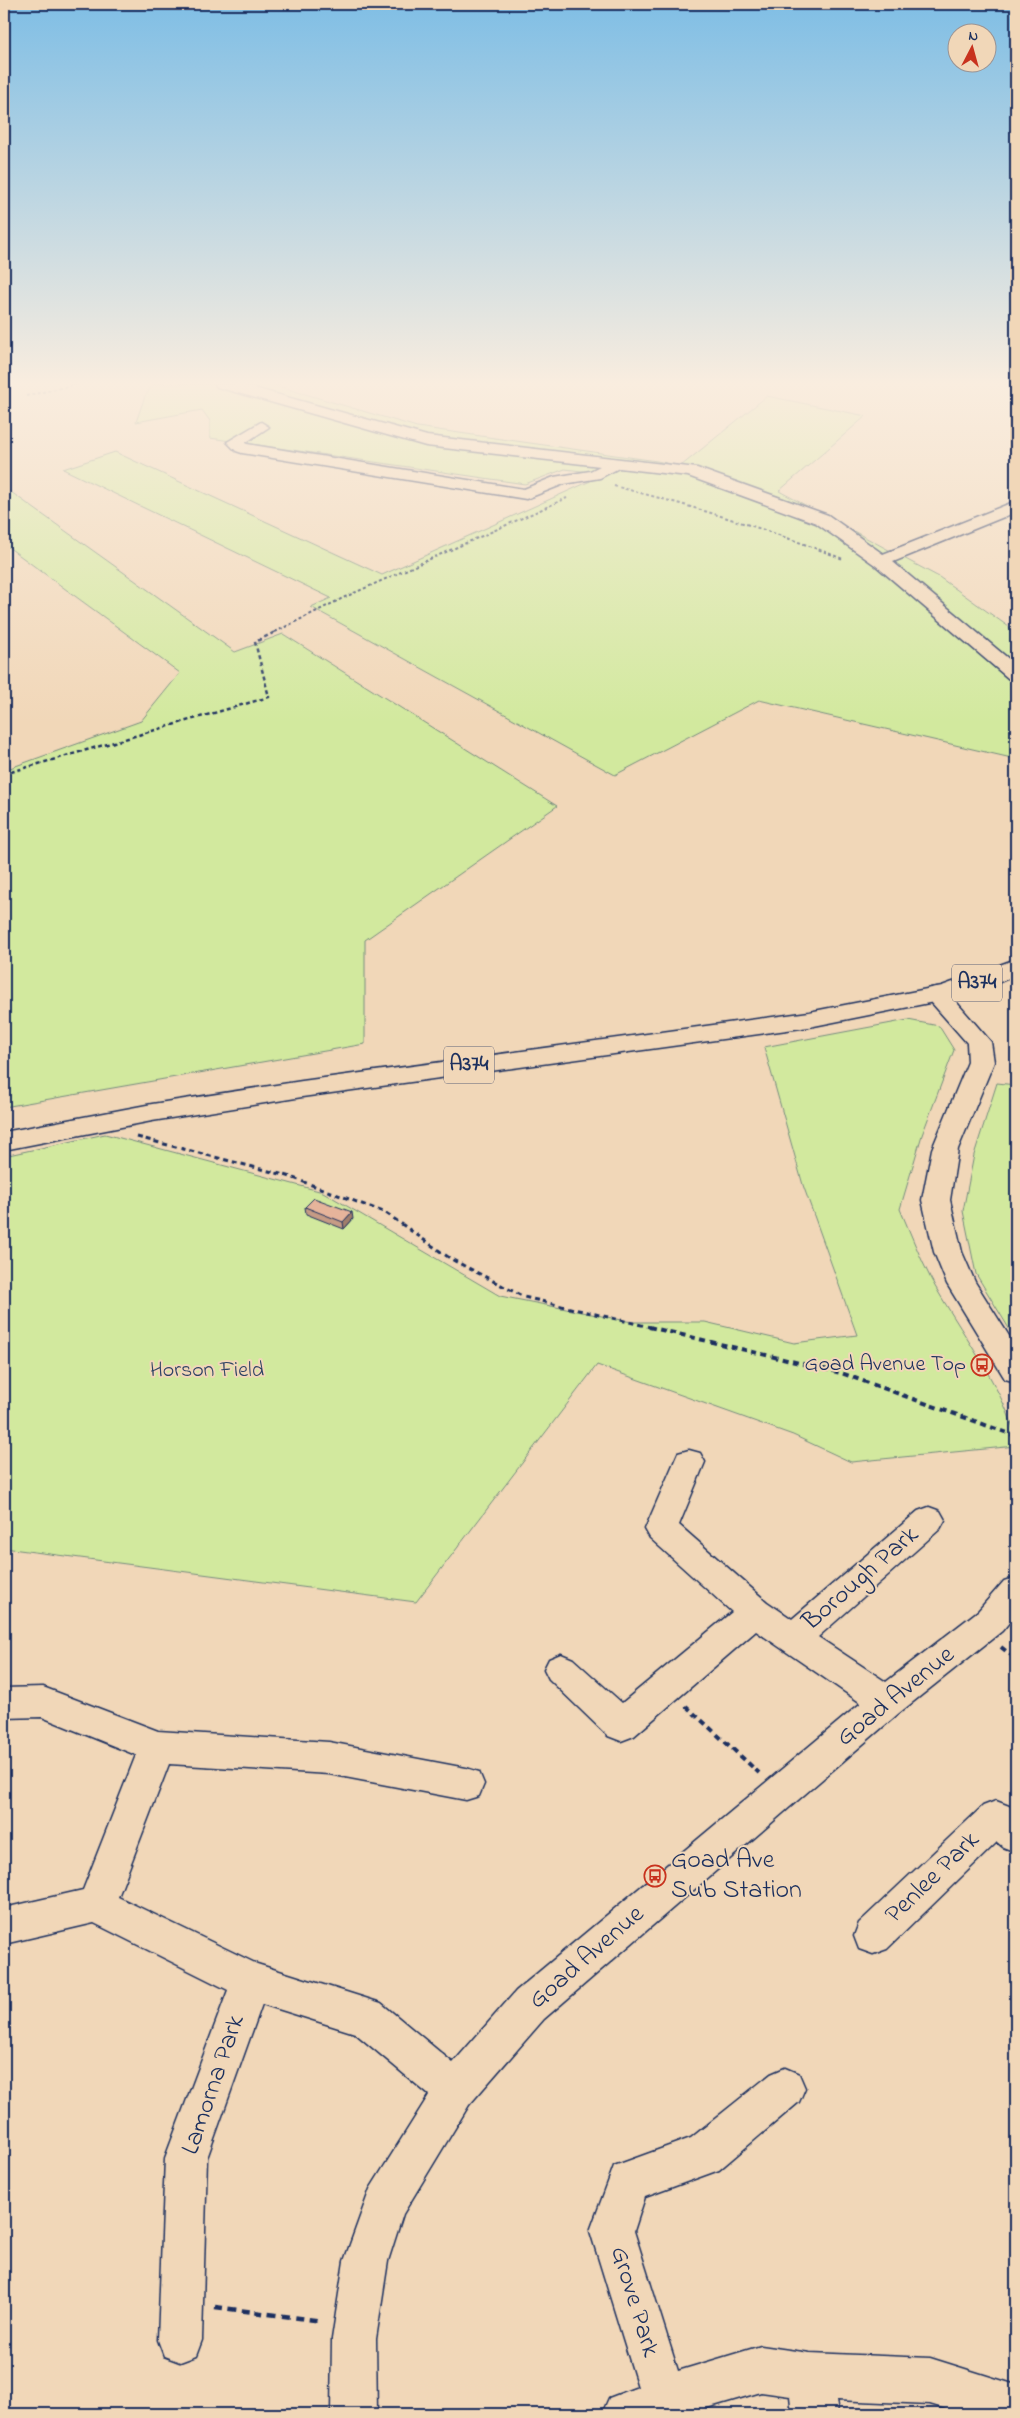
<svg xmlns="http://www.w3.org/2000/svg" width="1020" height="2418" font-family="'Indie Flower',sans-serif">
  <style>
    .green { fill: #d2e99e; stroke: #768c7e }
    .lines { fill: none; stroke-linecap: round; stroke-linejoin: round }
    .minor-casing { stroke: #1b2f5e; stroke-width: 3 }
    .major-casing { stroke: #1b2f5e; stroke-width: 3 }
    .path-far4 { stroke: #1b2f5e; stroke-width: 2; stroke-dasharray: 3 2.5; stroke-linecap: butt }
    .path-far3 { stroke: #1b2f5e; stroke-width: 2.5; stroke-dasharray: 4 3; stroke-linecap: butt }
    .path-far2 { stroke: #1b2f5e; stroke-width: 3; stroke-dasharray: 5 4; stroke-linecap: butt }
    .path-far1 { stroke: #1b2f5e; stroke-width: 4; stroke-dasharray: 6 4.5; stroke-linecap: butt }
    .path { stroke: #1b2f5e; stroke-width: 4.5; stroke-dasharray: 8 5.5; stroke-linecap: butt }
    .minor { fill: #f1d7b8; fill-rule: evenodd }
    .major { fill: #f1d7b8; fill-rule: evenodd }
    .wall { fill: #c69b85; stroke: #1b2f5e }
    .shaded-wall { fill: #a17e6c; stroke: #1b2f5e }
    .building { fill: #e6b49b; stroke: #1b2f5e }
    .labels { text-anchor: middle; dominant-baseline: central; stroke-width: 4; stroke-linejoin: round; paint-order: stroke }
    .shield { fill: #f1d7b8; stroke: #5b6179; stroke-width: 1 }
    .shield-label { font-size: 21px; font-weight: bold; fill: #1b2f5e }
    .poi-label { font-size: 22px; fill: #1b2f5e; stroke: #f1d7b8; text-anchor: end }
    .park-label { font-size: 22px; fill: #2d4264; stroke: #f1d7b8 }
    .near-street-label { font-size: 26px; fill: #1b2f5e; stroke: #f1d7b8 }
    .near-poi-label { font-size: 26px; fill: #1b2f5e; stroke: #f1d7b8; text-anchor: start }
  </style>
  <rect width="100%" height="100%" fill="#f1d7b8"/>
  <filter id="ink" filterUnits="userSpaceOnUse"><feTurbulence type="fractalNoise" baseFrequency=".02" numOctaves="2"/><feDisplacementMap in="SourceGraphic" scale="10" xChannelSelector="R" yChannelSelector="G"/><feConvolveMatrix kernelMatrix="1 2 1 2 8 2 1 2 1" color-interpolation-filters="sRGB"/></filter>
  <g filter="url(#ink)">
    <path class="green" d="M 154,384 L 271,384 L 417,427 L 657,461 L 681,466 L 767,396 L 866,416 L 779,491 L 939,577 L 1016,632 L 1016,759 L 759,700 L 615,775 L 311,607 L 331,598 L 63,469 L 115,452 L 382,575 L 606,474 L 565,469 L 525,484 L 210,438 L 210,421 L 202,410 L 136,422 L 145,396 Z
      M 4,487 L 235,652 L 283,634 L 557,806 L 365,940 L 365,1044 L 4,1107 L 4,762 L 10,768 L 141,721 L 180,673 L 4,544 Z
      M 908,1020 L 939,1026 L 954,1050 L 922,1135 L 900,1209 C 910,1232 919,1256 931,1279 C 952,1319 1016,1405 1016,1446 L 851,1462 L 793,1435 L 597,1365 L 416,1602 L 4,1548 L 4,1156 L 105,1134 L 323,1192 L 500,1296 L 632,1322 L 705,1322 L 794,1343 L 857,1335 L 803,1185 L 764,1047 Z
      M 997,1083 L 1016,1085 L 1016,1340 L 976,1274 L 963,1211 L 974,1155 Z"/>
    <g class="lines">
      <g class="minor-casing">
        <path id="minor" d="M 215,384 L 240,384 L 427,436 L 697,468 L 828,515 L 883,554 L 1016,501 L 1016,512 L 893,562 L 1016,665 L 1016,681 L 1009,679 L 875,565 L 816,523 L 688,476 L 619,468 L 600,478 L 564,484 L 526,499 L 242,453 L 236,451 L 227,442 L 261,422 L 269,427 L 245,443 L 247,444 L 524,489 L 554,477 L 590,471 L 600,466 L 426,446 L 217,387 Z
          M 936,987 L 945,989 L 991,1042 L 994,1062 L 958,1149 L 950,1200 L 962,1252 L 975,1282 L 1016,1347 L 1016,1382 L 1005,1379 L 947,1284 L 934,1252 L 922,1200 L 932,1149 L 968,1062 L 967,1043 L 924,994 L 927,989 Z
          M 689,1450 L 700,1453 L 705,1462 L 679,1525 L 767,1602 L 792,1619 L 918,1511 L 929,1507 L 940,1511 L 945,1520 L 940,1529 L 818,1637 L 886,1682 L 978,1611 L 1004,1581 L 1016,1577 L 1016,1614 L 1002,1631 L 899,1713 L 544,2019 L 469,2105 L 403,2214 L 388,2261 L 376,2339 L 377,2414 L 331,2414 L 332,2339 L 344,2261 L 370,2189 L 429,2095 L 355,2033 L 262,2004 L 207,2158 L 202,2340 L 196,2356 L 180,2362 L 164,2356 L 158,2340 L 165,2158 L 228,1990 L 94,1923 L 4,1944 L 4,1908 L 83,1890 L 136,1755 L 42,1717 L 4,1718 L 4,1688 L 43,1687 L 158,1731 L 329,1742 L 466,1768 L 479,1772 L 484,1784 L 479,1796 L 466,1800 L 329,1774 L 169,1764 L 118,1897 L 257,1964 L 381,2003 L 453,2063 L 516,1991 L 861,1703 L 756,1631 L 634,1736 L 621,1741 L 608,1736 L 549,1679 L 544,1669 L 549,1659 L 561,1654 L 573,1659 L 622,1703 L 732,1612 L 650,1538 L 645,1529 L 678,1453 Z
          M 996,1801 L 1009,1806 L 1016,1812 L 1016,1852 L 1003,1847 L 997,1842 L 887,1949 L 873,1954 L 859,1949 L 854,1936 L 859,1923 L 983,1806 Z
          M 785,2068 L 799,2074 L 805,2088 L 799,2102 L 719,2170 L 645,2197 L 634,2231 L 678,2371 L 761,2346 L 810,2353 L 930,2358 L 1016,2385 L 1016,2414 L 963,2414 L 930,2404 L 836,2400 L 838,2414 L 792,2414 L 790,2396 L 761,2392 L 686,2414 L 602,2414 L 609,2398 L 638,2387 L 590,2231 L 614,2166 L 691,2138 L 771,2074 Z"/>
      </g>
      <g class="major-casing">
        <path id="major" d="M 1016,959 L 1016,975 L 991,986 L 949,999 L 809,1027 L 302,1097 L 152,1121 L 4,1150 L 4,1132 L 152,1104 L 302,1081 L 809,1012 L 942,986 Z"/>
      </g>
      <path class="path-far4" d="M 26,396 L 77,384
        M 614,486 C 692,506 768,529 843,559
        M 275,632 L 345,597 L 567,498"/>
      <path class="path-far3" d="M 4,774 L 269,697 L 255,642 L 277,631"/>
      <path class="path-far2" d="M 137,1137 L 288,1176 L 386,1213 L 451,1259 L 524,1297 L 654,1328"/>
      <path class="path-far1" d="M 649,1327 L 841,1373 L 1016,1436
        M 1001,1647 L 1016,1659
        M 686,1706 L 759,1773"/>
      <path class="path" d="M 215,2307 L 322,2321"/>
      <use href="#minor" class="minor"/>
      <use href="#major" class="major"/>
    </g>
    <path class="wall" d="M 305,1207 L 353,1219 L 344,1229 L 306,1214 Z"/>
    <path class="shaded-wall" d="M 352,1212 L 353,1219 L 344,1229 L 343,1222 Z"/>
    <path class="building" d="M 314,1198 L 352,1212 L 343,1222 L 305,1207 Z"/>
  </g>
  <linearGradient id="sky" x2="0" y2="1"><stop stop-color="#7fbee5"/><stop offset="0.53" stop-color="#f9eddf"/><stop offset="1" stop-color="#f9eddf" stop-opacity="0"/></linearGradient>
  <rect width="1020" height="723" fill="url(#sky)"/>
  <defs>
    <g id="bus-ring" transform="scale(1.125)"><circle r="9.5" fill="#f1d7b8" stroke="#c8321e" stroke-width="1.5"/><path d="M-5-6H5V4H4V6H2V4H-2V6H-4V4H-5ZM-3.5-4V0h7V-4ZM-3.5 1.2v1.5H-2V1.2ZM2 1.2v1.5H3.5V1.2Z" fill="#c8321e"/></g>
  </defs>
  <g fill-rule="evenodd">
    <use href="#bus-ring" x="982" y="1365"/>
    <use href="#bus-ring" x="655" y="1876"/>
  </g>
  <g class="labels">
    <g class="shield">
      <rect x="952" y="964.5" width="50" height="37" rx="4"/>
      <rect x="444" y="1046.5" width="50" height="37" rx="4"/>
    </g>
    <g class="shield-label">
      <text x="977" y="983">A374</text>
      <text x="469" y="1065">A374</text>
    </g>
    <g class="poi-label">
      <text x="966" y="1365">Goad Avenue Top</text>
    </g>
    <g class="park-label">
      <text x="207" y="1371">Horson Field</text>
    </g>
    <g class="near-street-label">
      <text transform="translate(861 1579) rotate(-41)">Borough Park</text>
      <text transform="translate(896 1697) rotate(-39)">Goad Avenue</text>
      <text transform="translate(933 1878) rotate(-44)">Penlee Park</text>
      <text transform="translate(587 1958) rotate(-41)">Goad Avenue</text>
      <text transform="translate(214 2085) rotate(-71)">Lamorna Park</text>
      <text transform="translate(634 2302) rotate(73)">Grove Park</text>
    </g>
    <g class="near-poi-label">
      <text x="671" y="1861">Goad Ave<tspan x="671" dy="30">Sub Station</tspan></text>
    </g>
  </g>
  <rect width="1020" height="2418" fill="none" stroke="#f1d7b8" stroke-width="20"/>
  <rect x="10" y="10" width="1000" height="2398" fill="none" stroke="#1b2f5e" stroke-width="2" filter="url(#ink)"/>
  <g transform="translate(972 48) rotate(6)"><circle r="24" fill="#f1d7b8" stroke="#9b9494"/>
  <path d="M0-4L9 19L0 12L-9 19Z" fill="#c8321e"/>
  <text y="-8" font-size="14" font-weight="bold" text-anchor="middle" fill="#1b2f5e">N</text>
  </g>
</svg>
